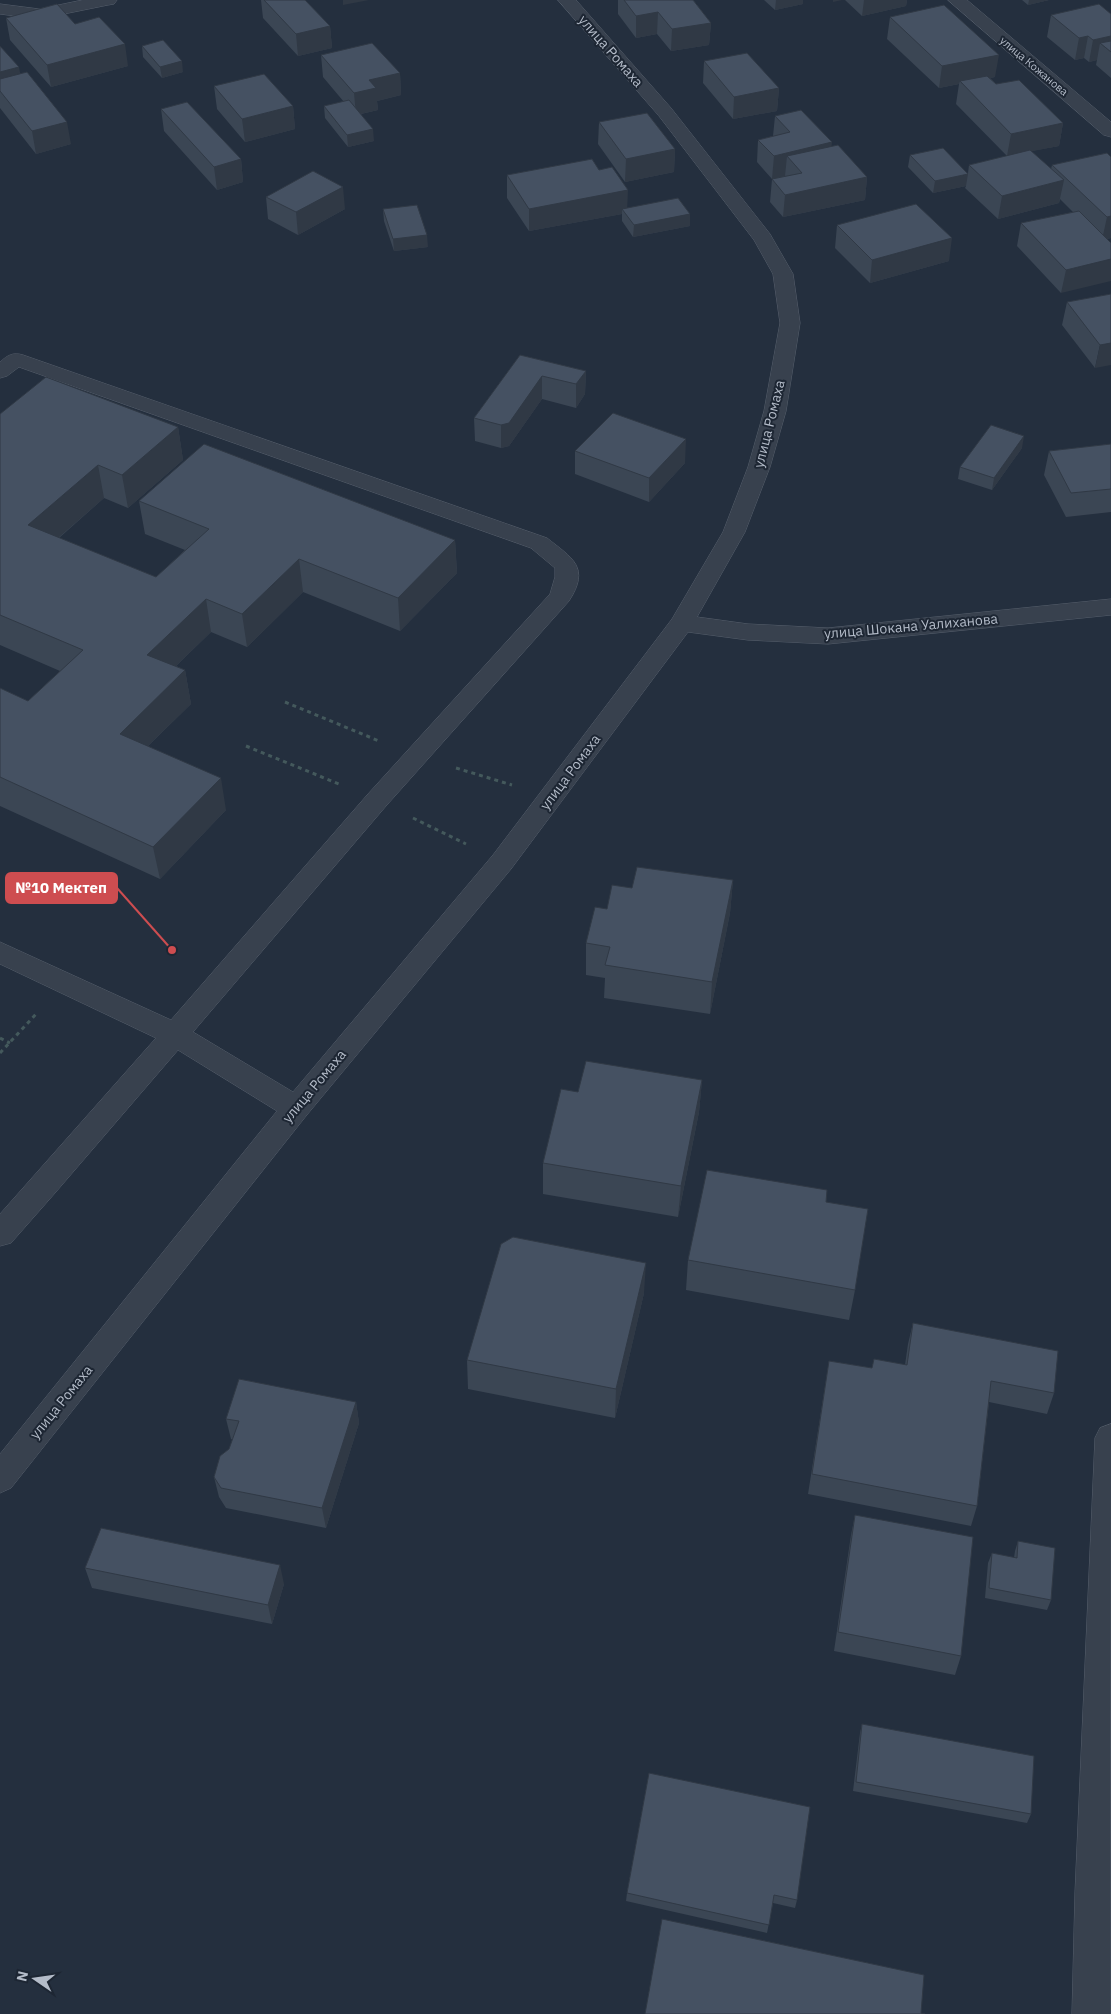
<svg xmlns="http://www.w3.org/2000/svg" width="1111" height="2014" font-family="'IBM Plex Sans',sans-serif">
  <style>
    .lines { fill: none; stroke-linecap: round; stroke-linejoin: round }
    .minor-casing { stroke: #565f6c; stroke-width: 1 }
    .path { stroke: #44595c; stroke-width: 3; stroke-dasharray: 4 4; stroke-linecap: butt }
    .minor { fill: #38414e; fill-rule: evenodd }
    .wall { fill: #3b4654 }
    .shaded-wall { fill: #303945 }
    .building { fill: #455162; stroke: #303945 }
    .labels { text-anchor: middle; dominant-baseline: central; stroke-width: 4; stroke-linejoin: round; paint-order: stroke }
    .far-street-label { font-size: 11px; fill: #b4bcc9; stroke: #1d2633 }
    .street-label { font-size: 14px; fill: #b4bcc9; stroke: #1d2633 }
    .leader { fill: none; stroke: #ce4d50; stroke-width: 2 }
    .callout-dot { fill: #ce4d50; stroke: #1d2633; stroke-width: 2 }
    .callout { fill: #ce4d50; stroke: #ce4d50; stroke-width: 2 }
    .callout-label { font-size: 15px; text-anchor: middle; font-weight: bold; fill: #fff }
  </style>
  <rect width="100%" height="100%" fill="#242f3e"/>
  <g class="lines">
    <g class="minor-casing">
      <path id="minor" d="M 83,0 L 117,0 L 114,4 L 108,5 L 39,19 L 0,14 L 0,4 L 39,9 Z
        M 558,0 L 576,0 L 671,108 L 770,234 L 793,274 L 800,323 L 786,411 L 770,467 L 745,532 L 697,617 L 748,624 L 828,628 L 1111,599 L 1111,615 L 828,644 L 748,640 L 688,632 L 511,869 L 306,1116 L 11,1488 L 0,1493 L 0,1454 L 277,1111 L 178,1050 L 55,1193 L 11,1243 L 0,1246 L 0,1214 L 156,1038 L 0,964 L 0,942 L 171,1020 L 368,794 L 550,594 L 555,577 L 555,568 L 531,548 L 19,367 L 7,376 L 0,378 L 0,362 C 8,355 13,352 23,355 L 547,538 C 572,558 591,567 569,601 L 386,806 L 193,1032 L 293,1092 L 493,855 L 672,619 L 723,532 L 748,467 L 764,411 L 780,323 L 773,274 L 754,240 L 659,116 Z
        M 948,0 L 967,0 L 1111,122 L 1111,137 L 1104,135 Z
        M 1111,1424 L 1110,2014 L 1072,2014 L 1075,1893 L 1095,1438 L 1100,1428 Z"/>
    </g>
    <path class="path" d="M 285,702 L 379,741
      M 246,746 L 339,784
      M 456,768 L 512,785
      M 413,818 L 466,844
      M 0,1038 L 10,1043
      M 0,1053 L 37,1013"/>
    <use href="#minor" class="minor"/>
  </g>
  <path class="wall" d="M 261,0 L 305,0 L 330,26 L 332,48 L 298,56 L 263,18 Z
    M 618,0 L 693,0 L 711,23 L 709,45 L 671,51 L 657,34 L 636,38 L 618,14 Z
    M 764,0 L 803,0 L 803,4 L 775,10 Z
    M 845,0 L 907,0 L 906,6 L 862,16 Z
    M 1022,0 L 1049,0 L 1028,5 Z
    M 1111,14 L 1111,78 L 1096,65 L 1097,60 L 1089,62 L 1084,58 L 1075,60 L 1047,37 L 1051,15 Z
    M 890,17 L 995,77 L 990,78 L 996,84 L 1063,123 L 1059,146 L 1031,151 L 1051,169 L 1052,165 L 1107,153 L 1111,238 L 1107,239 L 1061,293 L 1017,246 L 1021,223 L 1073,212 L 1060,199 L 1059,203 L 998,219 L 965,188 L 966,186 L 933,193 L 908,167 L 910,155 L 968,173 L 969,165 L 1007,156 L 956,104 L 959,84 L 939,88 L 887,39 Z
    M 6,18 L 75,24 L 128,66 L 51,87 L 10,40 Z
    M 0,46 L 20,74 L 71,144 L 36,154 L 0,108 Z
    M 142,46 L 183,72 L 162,78 L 143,57 Z
    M 321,55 L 400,73 L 401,95 L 377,101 L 378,110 L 361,114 L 374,141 L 348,147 L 325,118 L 324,106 L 344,102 L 323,77 Z
    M 704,61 L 779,88 L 777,111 L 733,119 L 703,83 Z
    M 214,86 L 293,106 L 295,129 L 245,142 L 217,109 Z
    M 161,109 L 241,159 L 243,182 L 217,190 L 164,131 Z
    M 775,116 L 831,146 L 867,177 L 865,200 L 783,217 L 770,202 L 772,179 L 785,176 L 772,179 L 757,162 L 758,140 L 773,136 Z
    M 599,122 L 675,149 L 674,172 L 625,182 L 598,144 Z
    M 599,170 L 627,208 L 690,226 L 633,237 L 622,221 L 622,214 L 529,231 L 507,198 L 507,175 Z
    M 266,197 L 345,209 L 298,235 L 268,219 Z
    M 383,209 L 428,247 L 394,251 L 384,221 Z
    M 837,225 L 949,261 L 870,283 L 835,248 Z
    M 1111,294 L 1095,368 L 1062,325 L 1067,302 Z
    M 520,355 L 586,371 L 585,394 L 576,408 L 542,399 L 509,446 L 501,448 L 475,441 L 474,418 Z
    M 0,414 L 178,427 L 183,460 L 128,508 L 104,498 L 59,538 L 156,577 L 185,550 L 145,534 L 139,501 L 455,540 L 457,573 L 400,631 L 303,592 L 247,647 L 211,632 L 176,666 L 185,670 L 191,704 L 148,746 L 226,810 L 160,879 L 0,806 L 0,688 L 28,701 L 60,671 L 0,645 Z
    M 1111,444 L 1111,512 L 1066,517 L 1044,475 L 1049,451 Z
    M 1022,448 L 992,490 L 958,479 L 960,467 Z
    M 575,451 L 685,463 L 649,502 L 575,474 Z
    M 733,880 L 730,913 L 710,1014 L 604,998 L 605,978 L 586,975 L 586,943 L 607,909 L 632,888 Z
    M 702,1080 L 699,1112 L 678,1217 L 543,1194 L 543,1163 L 578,1092 Z
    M 826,1202 L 855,1290 L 849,1320 L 686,1290 L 688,1260 Z
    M 644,1293 L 615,1418 L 468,1389 L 467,1360 Z
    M 913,1323 L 1054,1393 L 1047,1414 L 989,1402 L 977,1506 L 971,1526 L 808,1494 L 829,1361 L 872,1368 L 874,1359 L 905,1365 L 908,1344 Z
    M 356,1402 L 359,1423 L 326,1528 L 226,1508 L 219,1497 L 214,1477 L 229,1449 L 233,1440 L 231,1439 L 226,1419 Z
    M 855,1515 L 961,1656 L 955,1675 L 834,1651 L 851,1535 Z
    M 1018,1541 L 1051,1600 L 1047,1610 L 985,1598 L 988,1563 L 992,1553 L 1014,1558 L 1015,1551 Z
    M 85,1568 L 284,1584 L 272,1624 L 92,1588 Z
    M 862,1724 L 1031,1814 L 1027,1823 L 853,1791 L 860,1733 Z
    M 649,1773 L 797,1900 L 795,1908 L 773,1903 L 767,1933 L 626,1901 L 627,1893 Z"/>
  <path class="shaded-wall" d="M 343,0 L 369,0 L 343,5 Z
    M 776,0 L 803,0 L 803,4 L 775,10 Z
    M 833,0 L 842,0 L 833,2 Z
    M 864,0 L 907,0 L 906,6 L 862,16 Z
    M 1029,0 L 1049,0 L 1028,5 Z
    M 658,12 L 657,34 L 636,38 L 636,16 Z
    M 711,23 L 709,45 L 671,51 L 672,29 Z
    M 330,26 L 332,48 L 298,56 L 296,34 Z
    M 1088,36 L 1084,58 L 1075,60 L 1079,38 Z
    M 1111,36 L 1111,52 L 1100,43 L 1097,60 L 1089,62 L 1093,40 Z
    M 125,44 L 128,66 L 51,87 L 47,65 Z
    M 999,55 L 995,77 L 962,84 L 960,81 L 959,84 L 939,88 L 942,66 Z
    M 182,61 L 183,72 L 162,78 L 160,67 Z
    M 19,67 L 23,89 L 0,91 L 0,72 Z
    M 400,73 L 401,95 L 377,101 L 378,110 L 356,115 L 354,93 L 369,80 Z
    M 779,88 L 777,111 L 733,119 L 734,97 Z
    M 293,106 L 295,129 L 245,142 L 242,119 Z
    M 67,122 L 71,144 L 36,154 L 32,131 Z
    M 1063,123 L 1059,146 L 1007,156 L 1011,134 Z
    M 373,129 L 374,141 L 348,147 L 347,135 Z
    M 832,142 L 830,165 L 787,156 L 785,176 L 772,179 L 774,156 Z
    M 675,149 L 674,172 L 625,182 L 626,159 Z
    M 241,159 L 243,182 L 217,190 L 214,167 Z
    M 968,174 L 966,186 L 933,193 L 935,181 Z
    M 867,177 L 865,200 L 783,217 L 785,195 Z
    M 1064,180 L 1059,203 L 998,219 L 1002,196 Z
    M 343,187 L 345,209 L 298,235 L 296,212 Z
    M 628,190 L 627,213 L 622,209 L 622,214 L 529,231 L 529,209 Z
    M 690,214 L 690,226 L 633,237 L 634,225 Z
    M 1111,216 L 1111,238 L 1102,240 L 1107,217 Z
    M 427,235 L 428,247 L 394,251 L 393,239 Z
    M 952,238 L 949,261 L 870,283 L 872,260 Z
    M 1111,259 L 1111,281 L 1061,293 L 1066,270 Z
    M 1111,343 L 1111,365 L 1095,368 L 1100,345 Z
    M 586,371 L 585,394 L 576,408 L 576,384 Z
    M 542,376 L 542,399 L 509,446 L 501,448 L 501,425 Z
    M 178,427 L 183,460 L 128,508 L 122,475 Z
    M 1024,436 L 1022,448 L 992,490 L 994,478 Z
    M 686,439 L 685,463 L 649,502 L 649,478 Z
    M 98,465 L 104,498 L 35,558 L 28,525 Z
    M 455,540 L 457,573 L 400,631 L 398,598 Z
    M 299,559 L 303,592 L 247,647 L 242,614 Z
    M 206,599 L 211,632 L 153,688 L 147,655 Z
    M 185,670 L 191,704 L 126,767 L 120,734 Z
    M 221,778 L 226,810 L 160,879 L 153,847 Z
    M 733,880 L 730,913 L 710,1014 L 712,982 Z
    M 702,1080 L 699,1112 L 678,1217 L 681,1186 Z
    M 646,1263 L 644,1293 L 615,1418 L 616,1389 Z
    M 356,1402 L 359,1423 L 326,1528 L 322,1508 Z
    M 280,1565 L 284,1584 L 272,1624 L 268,1605 Z"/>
  <path class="building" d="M 264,0 L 305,0 L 330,26 L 296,34 Z
    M 624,0 L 693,0 L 711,23 L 672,29 L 658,12 L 636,16 Z
    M 57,4 L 75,24 L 99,17 L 125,44 L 47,65 L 6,18 Z
    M 1099,4 L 1111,14 L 1111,36 L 1093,40 L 1088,36 L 1079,38 L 1051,15 Z
    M 944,5 L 999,55 L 942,66 L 890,17 Z
    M 163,40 L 182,61 L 160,67 L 142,46 Z
    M 1111,41 L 1111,52 L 1100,43 Z
    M 372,43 L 400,73 L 369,80 L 376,88 L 354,93 L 321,55 Z
    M 0,46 L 19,67 L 0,72 Z
    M 747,53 L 779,88 L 734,97 L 704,61 Z
    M 27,72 L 67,122 L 32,131 L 0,91 L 0,79 Z
    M 264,74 L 293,106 L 242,119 L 214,86 Z
    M 987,76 L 996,84 L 1019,80 L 1063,123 L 1011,134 L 960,81 Z
    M 349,100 L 373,129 L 347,135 L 324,106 Z
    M 187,102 L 241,159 L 214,167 L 161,109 Z
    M 801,110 L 832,142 L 774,156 L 758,140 L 790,132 L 775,116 Z
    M 647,113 L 675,149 L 626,159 L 599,122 Z
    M 838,145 L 867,177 L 785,195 L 772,179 L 802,173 L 787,156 Z
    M 943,148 L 968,174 L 935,181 L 910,155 Z
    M 1030,150 L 1064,180 L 1002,196 L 969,165 Z
    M 1107,153 L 1111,157 L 1111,216 L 1107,217 L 1052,165 Z
    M 592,159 L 599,170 L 612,167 L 628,190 L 529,209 L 507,175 Z
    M 313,171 L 343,187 L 296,212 L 266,197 Z
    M 678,198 L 690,214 L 634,225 L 622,209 Z
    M 916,204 L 952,238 L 872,260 L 837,225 Z
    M 417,205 L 427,235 L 393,239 L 383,209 Z
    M 1079,211 L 1111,243 L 1111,259 L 1066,270 L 1021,223 Z
    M 1111,294 L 1111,343 L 1100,345 L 1067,302 Z
    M 520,355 L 586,371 L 576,384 L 542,376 L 509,423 L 501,425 L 474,418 Z
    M 46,377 L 178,427 L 122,475 L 98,465 L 28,525 L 156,577 L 209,529 L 139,501 L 204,444 L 455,540 L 398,598 L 299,559 L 242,614 L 206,599 L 147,655 L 185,670 L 120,734 L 221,778 L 153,847 L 0,777 L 0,688 L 28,701 L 83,650 L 0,615 L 0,414 Z
    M 613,413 L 686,439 L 649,478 L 575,451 Z
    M 991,425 L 1024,436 L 994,478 L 960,467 Z
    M 1111,444 L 1111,489 L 1071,493 L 1049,451 Z
    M 637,867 L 733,880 L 712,982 L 605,965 L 610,947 L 586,943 L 595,907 L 607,909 L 612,885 L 632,888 Z
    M 586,1061 L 702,1080 L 681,1186 L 543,1163 L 561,1089 L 578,1092 Z
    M 707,1170 L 827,1190 L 826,1202 L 868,1209 L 855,1290 L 688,1260 Z
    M 513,1237 L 646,1263 L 616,1389 L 467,1360 L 501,1244 Z
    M 913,1323 L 1058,1351 L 1054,1393 L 991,1381 L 977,1506 L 812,1474 L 829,1361 L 872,1368 L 874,1359 L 907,1365 Z
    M 239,1379 L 356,1402 L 322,1508 L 221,1488 L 214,1477 L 220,1456 L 229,1449 L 239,1421 L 226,1419 Z
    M 855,1515 L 973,1537 L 961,1656 L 838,1632 Z
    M 101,1528 L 280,1565 L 268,1605 L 85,1568 Z
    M 1018,1541 L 1055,1548 L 1051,1600 L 989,1588 L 992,1553 L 1017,1558 Z
    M 862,1724 L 1034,1756 L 1031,1814 L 856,1782 Z
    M 649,1773 L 810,1807 L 797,1900 L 774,1895 L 769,1925 L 627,1893 Z
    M 662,1919 L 924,1975 L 921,2013 L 925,2014 L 645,2014 Z"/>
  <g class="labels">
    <g class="far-street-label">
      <text transform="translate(1034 66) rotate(40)">улица Кожанова</text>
    </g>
    <g class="street-label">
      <text transform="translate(611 51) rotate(49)">улица Ромаха</text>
      <text transform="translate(769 424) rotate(-76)">улица Ромаха</text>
      <text transform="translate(911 626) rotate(-5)">улица Шокана Уалиханова</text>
      <text transform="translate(570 772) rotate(-53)">улица Ромаха</text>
      <text transform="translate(314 1086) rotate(-50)">улица Ромаха</text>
      <text transform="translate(61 1402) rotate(-51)">улица Ромаха</text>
    </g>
  </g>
  <path class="leader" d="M172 950L117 888"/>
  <circle class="callout-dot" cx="172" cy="950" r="5"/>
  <rect class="callout" x="6" y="873" width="111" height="30" rx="5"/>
  <g class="callout-label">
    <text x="61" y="893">№10 Мектеп</text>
  </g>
  <g transform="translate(35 1979) rotate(283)" stroke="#1d2633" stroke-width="4" paint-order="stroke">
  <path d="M0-4L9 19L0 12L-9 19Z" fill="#b4bcc9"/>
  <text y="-8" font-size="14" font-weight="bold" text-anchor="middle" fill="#b4bcc9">N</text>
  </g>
</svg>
